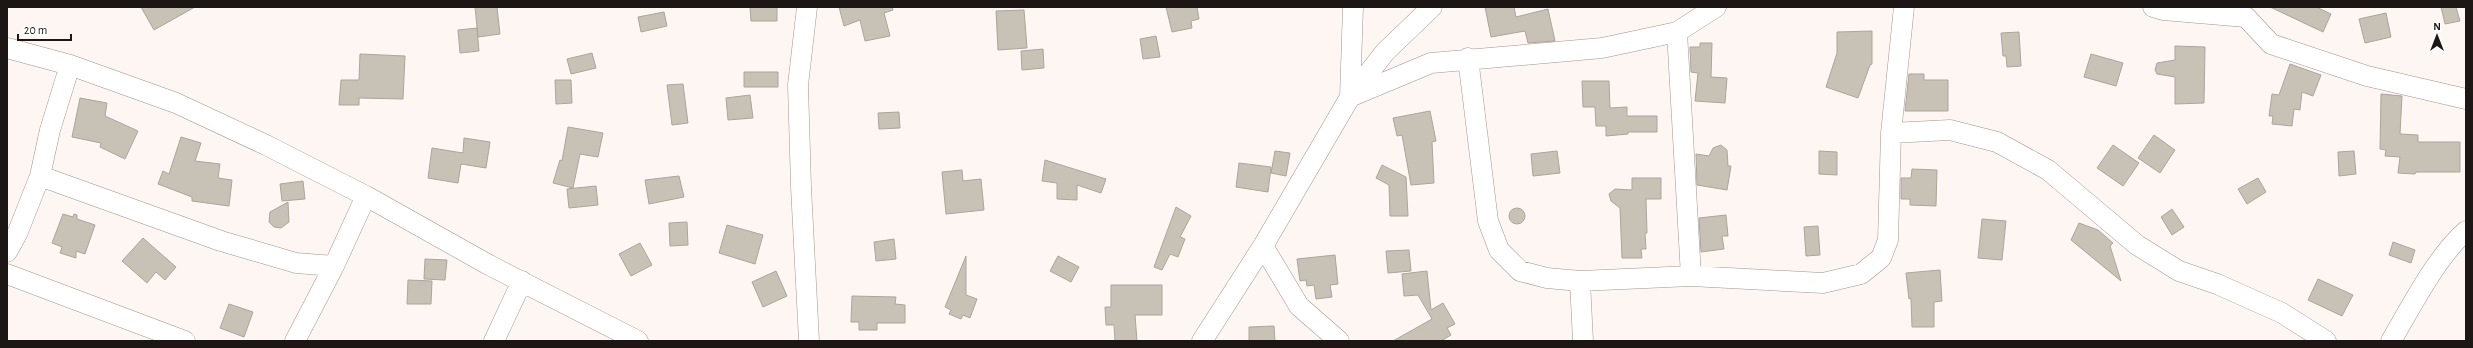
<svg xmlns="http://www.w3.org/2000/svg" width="2473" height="348" font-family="'Alegreya Sans',sans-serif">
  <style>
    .building { fill: #c8c1b6; stroke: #aca59b }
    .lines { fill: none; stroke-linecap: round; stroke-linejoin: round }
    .minor-casing { stroke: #a1958f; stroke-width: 21 }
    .minor { stroke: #fff; stroke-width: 20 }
  </style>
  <rect width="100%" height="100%" fill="#fef6f2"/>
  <path class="building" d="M 141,7 L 195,7 L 154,30 Z
    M 475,7 L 497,7 L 500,34 L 478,37 Z
    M 750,7 L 777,7 L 777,21 L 751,21 Z
    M 839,7 L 892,7 L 893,10 L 884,13 L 890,36 L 865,41 L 860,20 L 844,26 Z
    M 1166,7 L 1197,7 L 1199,19 L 1191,21 L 1192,28 L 1172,32 Z
    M 1485,7 L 1514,7 L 1516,17 L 1548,9 L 1555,41 L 1528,43 L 1525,31 L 1491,37 Z
    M 2270,7 L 2316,7 L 2331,14 L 2323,32 Z
    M 2441,7 L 2456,7 L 2460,21 L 2445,24 Z
    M 1024,10 L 1027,48 L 998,50 L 996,11 Z
    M 664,12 L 667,26 L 641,32 L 638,17 Z
    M 2386,13 L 2391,37 L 2365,43 L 2359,19 Z
    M 477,28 L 479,51 L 460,53 L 458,30 Z
    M 1872,31 L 1872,64 L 1870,65 L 1858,98 L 1826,87 L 1837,53 L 1837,32 Z
    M 2019,32 L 2021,66 L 2007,67 L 2006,56 L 2003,56 L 2001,33 Z
    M 1156,36 L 1160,57 L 1143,59 L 1140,39 Z
    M 1700,43 L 1712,43 L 1711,77 L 1727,78 L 1725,103 L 1695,101 L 1698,73 L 1691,72 L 1690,47 L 1700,47 Z
    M 2175,46 L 2205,47 L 2204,103 L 2175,104 L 2175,77 L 2157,74 L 2155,70 L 2157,63 L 2175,60 Z
    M 1043,49 L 1044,68 L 1022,70 L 1021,51 Z
    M 592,53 L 596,68 L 571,74 L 567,59 Z
    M 360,54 L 405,56 L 403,99 L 359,98 L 359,105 L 339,105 L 341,80 L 359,80 Z
    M 2091,54 L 2123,63 L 2116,86 L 2084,77 Z
    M 2290,64 L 2321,75 L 2313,96 L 2302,92 L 2300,110 L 2294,109 L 2292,126 L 2272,124 L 2273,116 L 2269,116 L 2272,94 L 2279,95 Z
    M 744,72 L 778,72 L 778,87 L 744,87 Z
    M 1909,74 L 1924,74 L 1924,80 L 1948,80 L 1948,111 L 1905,111 Z
    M 555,80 L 571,80 L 572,103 L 556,104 Z
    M 1582,81 L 1609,81 L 1610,108 L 1627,107 L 1627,116 L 1657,116 L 1657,132 L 1628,132 L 1628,134 L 1606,136 L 1606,126 L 1596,126 L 1595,107 L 1583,107 Z
    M 683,84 L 688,123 L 672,125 L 667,85 Z
    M 2381,94 L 2402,96 L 2400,134 L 2418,135 L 2418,142 L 2460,142 L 2460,172 L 2416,172 L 2415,174 L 2398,173 L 2400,157 L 2385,156 L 2386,150 L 2380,149 Z
    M 750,95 L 753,118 L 728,120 L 726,98 Z
    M 80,98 L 107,103 L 105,116 L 138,131 L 125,159 L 100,147 L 101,143 L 72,137 Z
    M 1430,111 L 1436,141 L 1432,142 L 1434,183 L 1411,185 L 1402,135 L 1397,136 L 1393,118 Z
    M 899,112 L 900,128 L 879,129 L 878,113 Z
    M 568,127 L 603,133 L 598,157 L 580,154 L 573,188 L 553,183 L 560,160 L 562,161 Z
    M 2154,135 L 2175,150 L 2160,173 L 2138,158 Z
    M 181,137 L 201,143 L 195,161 L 220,164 L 218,178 L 232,180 L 229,206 L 192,201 L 192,197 L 158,184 L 163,171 L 169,174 Z
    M 464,138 L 490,142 L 486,168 L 461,164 L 458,183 L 428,178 L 432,148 L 463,153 Z
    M 1721,145 L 1727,150 L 1728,166 L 1731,166 L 1727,190 L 1697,185 L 1696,154 L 1709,156 L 1713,148 Z
    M 2113,145 L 2139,163 L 2123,186 L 2097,168 Z
    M 1275,151 L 1290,153 L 1286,176 L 1271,173 Z
    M 1557,151 L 1560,173 L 1533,176 L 1531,154 Z
    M 1819,151 L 1837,152 L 1837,175 L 1819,174 Z
    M 2354,151 L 2356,174 L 2339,176 L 2338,152 Z
    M 1045,160 L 1106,179 L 1101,193 L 1077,185 L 1077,200 L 1057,199 L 1057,183 L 1042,181 Z
    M 1239,163 L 1271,167 L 1268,192 L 1236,187 Z
    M 1382,165 L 1406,177 L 1408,216 L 1390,216 L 1389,185 L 1376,178 Z
    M 1912,169 L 1937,170 L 1936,206 L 1910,205 L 1910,199 L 1901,199 L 1901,178 L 1911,178 Z
    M 962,170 L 963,181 L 981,179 L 984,210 L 946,214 L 942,172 Z
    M 679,176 L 684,197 L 649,204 L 645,180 Z
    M 1632,178 L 1661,178 L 1661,199 L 1646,199 L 1647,233 L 1645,233 L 1646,249 L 1641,249 L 1642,258 L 1622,258 L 1620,208 L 1611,201 L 1609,194 L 1615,189 L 1632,190 Z
    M 2258,178 L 2266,192 L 2247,204 L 2238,189 Z
    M 303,181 L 305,199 L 282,201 L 280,184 Z
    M 596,186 L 598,205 L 569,208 L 567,189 Z
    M 288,202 L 289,222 L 281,228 L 274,227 L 269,222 L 270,212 Z
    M 1176,207 L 1191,216 L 1180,237 L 1185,239 L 1178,257 L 1170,254 L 1162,270 L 1154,267 Z
    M1509 216a8 8 0 1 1 16 0a8 8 0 1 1-16 0Z
    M 2172,209 L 2184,227 L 2172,235 L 2161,217 Z
    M 63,214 L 73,217 L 74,214 L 77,215 L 77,219 L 95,225 L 85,254 L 76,251 L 76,258 L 60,253 L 62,247 L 52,243 Z
    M 1726,215 L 1728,236 L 1722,236 L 1724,249 L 1701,252 L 1699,218 Z
    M 1982,219 L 2006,221 L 2002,260 L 1978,258 Z
    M 687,222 L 688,245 L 670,246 L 669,223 Z
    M 2079,223 L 2098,230 L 2113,243 L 2110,246 L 2121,281 L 2071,240 Z
    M 727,225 L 763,235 L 755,264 L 719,253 Z
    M 1818,226 L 1820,255 L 1806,256 L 1804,227 Z
    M 143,238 L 176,267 L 165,280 L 156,272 L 147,283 L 122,261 Z
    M 894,239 L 896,259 L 876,261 L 874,242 Z
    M 2393,242 L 2415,250 L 2411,263 L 2389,255 Z
    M 640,243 L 652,265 L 631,276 L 619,254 Z
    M 1409,250 L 1411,271 L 1388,273 L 1386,251 Z
    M 1335,255 L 1338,284 L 1330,285 L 1332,297 L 1316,299 L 1314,285 L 1307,286 L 1306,280 L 1300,281 L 1297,259 Z
    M 966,256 L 966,295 L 977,299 L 970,318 L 963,315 L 961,319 L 949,314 L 951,310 L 945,307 Z
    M 1058,256 L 1079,267 L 1071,282 L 1050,271 Z
    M 425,259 L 447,260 L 445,280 L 424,279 Z
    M 1940,270 L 1942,301 L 1934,302 L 1934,327 L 1912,327 L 1911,298 L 1909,299 L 1906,273 Z
    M 776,271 L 787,296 L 763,307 L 752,282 Z
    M 1427,271 L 1431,310 L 1443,303 L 1455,324 L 1447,328 L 1451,335 L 1441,341 L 1393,341 L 1432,319 L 1418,295 L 1404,296 L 1402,274 Z
    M 2318,279 L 2353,295 L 2342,316 L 2308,300 Z
    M 408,280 L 432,281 L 431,304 L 407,304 Z
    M 1111,285 L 1162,285 L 1162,315 L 1135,315 L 1137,341 L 1115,341 L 1114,325 L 1106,325 L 1105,307 L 1111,307 Z
    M 852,296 L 896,297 L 895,304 L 905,305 L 905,323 L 877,323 L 877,330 L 859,330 L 859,322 L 851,322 Z
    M 229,304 L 253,312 L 244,337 L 220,328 Z
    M 1274,326 L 1275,341 L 1249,341 L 1249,327 Z"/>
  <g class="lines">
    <g class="minor-casing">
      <path id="minor" d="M 807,7 L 798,85 L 801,187 L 809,341
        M 2153,7 L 2163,10 L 2246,17 L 2271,44 L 2367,76 L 2466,99
        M 1677,32 L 1691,276
        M 7,48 L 70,65 L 176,103 L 266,145 L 366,196 L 489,265 L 638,341
        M 1468,58 L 1488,221 L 1499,250 L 1520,271 L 1547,278 L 1580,281 L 1691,276 L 1823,283 L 1861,274 L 1881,258 L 1888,240 L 1891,133 L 1904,7
        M 1352,96 L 1431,63 L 1602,48 L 1677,32 L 1716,7
        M 1350,97 L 1353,7
        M 1891,133 L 1950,130 L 1997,142 L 2048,170 L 2137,245 L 2179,271 L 2217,284 L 2282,313 L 2326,341
        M 40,176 L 221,241 L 296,263 L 334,266
        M 1263,246 L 1299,306 L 1339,341
        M 7,252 L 17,234 L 40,176 L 50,130 L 70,65
        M 7,274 L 185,341
        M 1580,281 L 1583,341
        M 295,341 L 334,266 L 366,196
        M 494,341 L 522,281
        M 1202,341 L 1263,246 L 1350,97 L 1385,52 L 1432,7
        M 2391,341 C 2411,307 2437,256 2466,231"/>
    </g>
    <use href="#minor" class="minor"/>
  </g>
  <rect width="2473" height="348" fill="none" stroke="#1c1715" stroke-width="16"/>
  <g transform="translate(2437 36)" stroke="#ffffff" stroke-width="3" paint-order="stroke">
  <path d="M0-3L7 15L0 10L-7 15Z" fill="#1c1715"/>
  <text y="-6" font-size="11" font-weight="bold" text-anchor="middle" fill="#1c1715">N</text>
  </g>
  <path d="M18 34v6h53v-6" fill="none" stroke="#1c1715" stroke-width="2"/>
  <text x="24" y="34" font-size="12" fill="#1c1715" stroke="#ffffff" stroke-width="3" paint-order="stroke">20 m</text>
</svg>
